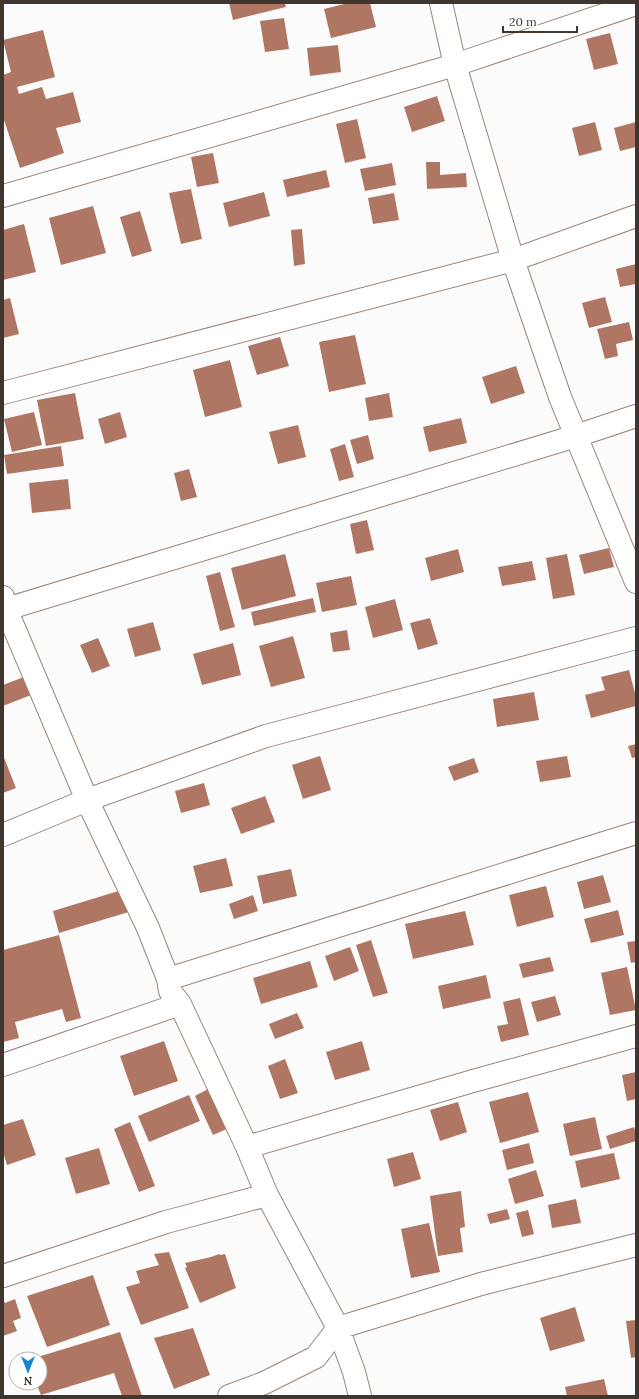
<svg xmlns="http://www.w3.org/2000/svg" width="639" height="1399" font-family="Lora,serif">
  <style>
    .building { fill: #b07664 }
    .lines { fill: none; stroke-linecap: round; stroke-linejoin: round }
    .minor-casing { stroke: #9c8577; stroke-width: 24 }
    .minor { stroke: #fff; stroke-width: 22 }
  </style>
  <rect width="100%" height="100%" fill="#fbfbfb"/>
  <path class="building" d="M 229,3 L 285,3 L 286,7 L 233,20 Z
    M 348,3 L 370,3 L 376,27 L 331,38 L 324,9 Z
    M 284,18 L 289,49 L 265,52 L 260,21 Z
    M 43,30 L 55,77 L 17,87 L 19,94 L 42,87 L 46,99 L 73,92 L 81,122 L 56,128 L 64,153 L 20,168 L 3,117 L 3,75 L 11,72 L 3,40 Z
    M 610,33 L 618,64 L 594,70 L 586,39 Z
    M 338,45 L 341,72 L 310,76 L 307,48 Z
    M 437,96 L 445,121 L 412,132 L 404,107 Z
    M 357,119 L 366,158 L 345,163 L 336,124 Z
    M 595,122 L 602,150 L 579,156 L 572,128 Z
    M 636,122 L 636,147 L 620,151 L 614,128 Z
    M 213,153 L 219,183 L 197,187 L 191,157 Z
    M 426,162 L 440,162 L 440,175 L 466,173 L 467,187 L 427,189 Z
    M 392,163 L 396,185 L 365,191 L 360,169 Z
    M 326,170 L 330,187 L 287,197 L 283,180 Z
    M 191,189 L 202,239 L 181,244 L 169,193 Z
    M 264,192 L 270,216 L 229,227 L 223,203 Z
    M 394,193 L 399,220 L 373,224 L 368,198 Z
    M 93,206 L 106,253 L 61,265 L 49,218 Z
    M 140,211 L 152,251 L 132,257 L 120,217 Z
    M 24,224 L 36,272 L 3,280 L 3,230 Z
    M 302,229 L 305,264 L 294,266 L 291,230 Z
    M 636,264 L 636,284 L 620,287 L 616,269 Z
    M 605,297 L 612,322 L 589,328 L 582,303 Z
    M 10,298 L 19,334 L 3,338 L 3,300 Z
    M 629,322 L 633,340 L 616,344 L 618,356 L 605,359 L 597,329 Z
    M 355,335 L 366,384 L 329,392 L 319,342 Z
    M 280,337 L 289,366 L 257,375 L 248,346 Z
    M 230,360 L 242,407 L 205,417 L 193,370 Z
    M 516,366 L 525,393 L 491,404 L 482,377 Z
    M 75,393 L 84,439 L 46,446 L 37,400 Z
    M 389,393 L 393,417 L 369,421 L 365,398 Z
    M 34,412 L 42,445 L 12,452 L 4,419 Z
    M 120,412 L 127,437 L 105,444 L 98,419 Z
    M 461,418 L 467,443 L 429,452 L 423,427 Z
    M 298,425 L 306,457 L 278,464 L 269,432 Z
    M 368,435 L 374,459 L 357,464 L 350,440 Z
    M 345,444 L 354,477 L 339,481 L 330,449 Z
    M 61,446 L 64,466 L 7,474 L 4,455 Z
    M 189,469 L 197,497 L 181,501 L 174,473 Z
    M 68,479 L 71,509 L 32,513 L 29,483 Z
    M 367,520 L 374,550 L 356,554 L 350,524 Z
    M 609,548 L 614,567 L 584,574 L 579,555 Z
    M 458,549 L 464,572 L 431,581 L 425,558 Z
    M 285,554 L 296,596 L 242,610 L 231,568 Z
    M 567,554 L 575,595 L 553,599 L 546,558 Z
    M 532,561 L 536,580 L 502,586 L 498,567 Z
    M 220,572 L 235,627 L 220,631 L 206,576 Z
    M 351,576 L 357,605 L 322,612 L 316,583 Z
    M 313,598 L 316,612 L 254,626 L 251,612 Z
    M 395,599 L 403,630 L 373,638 L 365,607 Z
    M 430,618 L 438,644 L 418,650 L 410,623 Z
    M 153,622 L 161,650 L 135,657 L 127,629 Z
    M 347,630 L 350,650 L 333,652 L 330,633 Z
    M 293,636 L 305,678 L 271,687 L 259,646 Z
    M 98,638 L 110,666 L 92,673 L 80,645 Z
    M 233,643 L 241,675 L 202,685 L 193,654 Z
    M 629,670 L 636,697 L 636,706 L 591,718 L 585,695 L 605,690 L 601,677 Z
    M 29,675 L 36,693 L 3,706 L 3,685 Z
    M 534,692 L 539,720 L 497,727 L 493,699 Z
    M 636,744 L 636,757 L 632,758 L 628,746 Z
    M 3,755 L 16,788 L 3,793 Z
    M 320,756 L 331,790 L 303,799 L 292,765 Z
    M 567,756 L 571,777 L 540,782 L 536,761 Z
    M 474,758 L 479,772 L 454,781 L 448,767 Z
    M 204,783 L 210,805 L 181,813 L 175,791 Z
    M 265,796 L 275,822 L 241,834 L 231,808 Z
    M 226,858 L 233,886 L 200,893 L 193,866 Z
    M 291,869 L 297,896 L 263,904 L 257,876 Z
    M 603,875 L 611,902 L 584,909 L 577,882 Z
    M 546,886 L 554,917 L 517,927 L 509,895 Z
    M 125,889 L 132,911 L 59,933 L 53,911 Z
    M 253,895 L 258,911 L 234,919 L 229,904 Z
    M 618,910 L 624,935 L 591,943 L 584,919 Z
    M 465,911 L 474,945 L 413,959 L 405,924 Z
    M 59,935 L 81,1018 L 66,1022 L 62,1009 L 15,1022 L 19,1038 L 3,1042 L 3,950 Z
    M 371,940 L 388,993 L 373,997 L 356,945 Z
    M 636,941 L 636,962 L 631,963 L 627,942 Z
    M 350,947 L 359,971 L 334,981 L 325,956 Z
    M 550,957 L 554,971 L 523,978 L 519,964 Z
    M 310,961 L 318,987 L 261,1004 L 253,978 Z
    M 627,967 L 636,1010 L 610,1015 L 601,973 Z
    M 486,975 L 491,998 L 443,1009 L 438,986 Z
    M 555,996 L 561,1015 L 537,1022 L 531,1002 Z
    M 520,998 L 529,1035 L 501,1042 L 497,1026 L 508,1024 L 503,1002 Z
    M 297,1013 L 304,1028 L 275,1039 L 269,1024 Z
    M 164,1041 L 178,1081 L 134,1096 L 120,1056 Z
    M 362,1041 L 370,1070 L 335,1080 L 326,1052 Z
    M 285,1059 L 298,1093 L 280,1099 L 268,1066 Z
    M 636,1072 L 636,1099 L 627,1101 L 622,1075 Z
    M 210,1088 L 229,1128 L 213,1135 L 195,1096 Z
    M 528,1092 L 539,1132 L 500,1143 L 489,1102 Z
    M 189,1095 L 200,1121 L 149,1142 L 138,1116 Z
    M 458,1102 L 467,1132 L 440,1141 L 430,1110 Z
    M 595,1117 L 602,1149 L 570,1156 L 563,1124 Z
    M 23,1119 L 36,1155 L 7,1165 L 3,1152 L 3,1125 Z
    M 130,1122 L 155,1186 L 139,1192 L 114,1129 Z
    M 634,1127 L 636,1133 L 636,1141 L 610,1149 L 606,1136 Z
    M 529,1143 L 534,1163 L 507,1170 L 502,1150 Z
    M 99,1148 L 110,1184 L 76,1194 L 65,1158 Z
    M 413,1152 L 421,1179 L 394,1187 L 387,1159 Z
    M 614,1153 L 620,1179 L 581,1188 L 575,1161 Z
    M 536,1170 L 544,1196 L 515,1204 L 508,1179 Z
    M 461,1191 L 465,1227 L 460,1228 L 463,1252 L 438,1256 L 430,1196 Z
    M 576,1199 L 581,1223 L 552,1228 L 548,1205 Z
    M 507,1209 L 510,1219 L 490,1224 L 487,1214 Z
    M 528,1210 L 534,1234 L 522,1237 L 516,1213 Z
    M 429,1223 L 440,1272 L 411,1278 L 401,1229 Z
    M 169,1252 L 189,1308 L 141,1325 L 126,1287 L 140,1283 L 136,1271 L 159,1265 L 154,1254 Z
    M 219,1254 L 220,1255 L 225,1254 L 236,1288 L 200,1303 L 185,1268 L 187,1267 L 185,1263 L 211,1257 Z
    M 93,1275 L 110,1325 L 47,1347 L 27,1296 Z
    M 15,1299 L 21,1318 L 13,1321 L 17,1331 L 3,1336 L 3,1300 L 5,1303 Z
    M 575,1307 L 585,1341 L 550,1351 L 540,1318 Z
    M 636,1320 L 636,1357 L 631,1358 L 626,1321 Z
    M 193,1328 L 210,1375 L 174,1389 L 154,1338 Z
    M 120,1332 L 142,1396 L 122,1396 L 114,1373 L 41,1395 L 36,1383 L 40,1383 L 40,1359 L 31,1359 Z
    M 604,1379 L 608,1396 L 567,1396 L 565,1387 Z"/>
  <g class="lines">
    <g class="minor-casing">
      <path id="minor" d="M 441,3 L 455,65 L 513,260 L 560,397 L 636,582
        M 3,196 L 455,65 L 636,4
        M 3,393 L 513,260 L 636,216
        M 3,597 L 6,609 L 87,800 L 148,928 L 168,979 L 170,991 L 180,1004 L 247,1147 L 267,1195 L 338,1328 L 354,1372 L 360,1396
        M 3,610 L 576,436 L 636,416
        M 3,835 L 87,800 L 266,736 L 636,638
        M 168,979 L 636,833
        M 3,1065 L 180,1004
        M 247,1147 L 473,1081 L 636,1036
        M 3,1276 L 166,1222 L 267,1195
        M 229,1396 L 264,1383 L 316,1357 L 338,1328 L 481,1284 L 636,1245"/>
    </g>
    <use href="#minor" class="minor"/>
  </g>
  <rect width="639" height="1399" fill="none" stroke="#403630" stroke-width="8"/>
  <g transform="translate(28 1371) rotate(180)"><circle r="19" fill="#ffffff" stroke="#b3afac"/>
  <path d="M0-3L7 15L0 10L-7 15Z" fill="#1a85cf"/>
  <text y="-6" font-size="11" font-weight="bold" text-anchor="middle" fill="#403630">N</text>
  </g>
  <path d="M503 26v6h74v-6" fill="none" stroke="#403630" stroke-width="2"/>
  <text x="509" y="26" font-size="12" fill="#403630" stroke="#ffffff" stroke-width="3" paint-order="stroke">20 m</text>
</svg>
